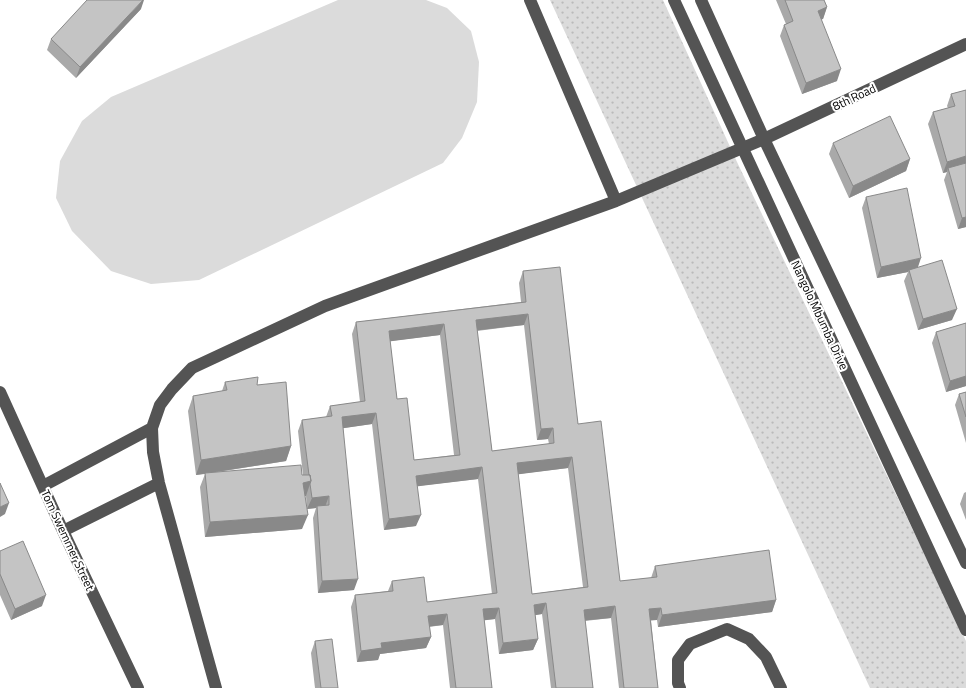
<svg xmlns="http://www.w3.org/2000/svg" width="966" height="688" font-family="'Titillium Web',sans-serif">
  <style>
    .grass { fill: url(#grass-dots) }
    .garden { fill: #dbdbdb }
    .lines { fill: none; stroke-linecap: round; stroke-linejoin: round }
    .minor { stroke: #545454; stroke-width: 12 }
    .wall { fill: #a9a9a9; fill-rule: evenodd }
    .shaded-wall { fill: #898989 }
    .building { fill: #c4c4c4; stroke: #898989; fill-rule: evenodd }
    .labels { text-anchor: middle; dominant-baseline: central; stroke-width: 4; stroke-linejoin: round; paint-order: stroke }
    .street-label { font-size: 12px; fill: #000; stroke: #fff }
  </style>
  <defs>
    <pattern id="grass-dots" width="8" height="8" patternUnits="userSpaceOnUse" patternTransform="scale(1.25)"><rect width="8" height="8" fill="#dbdbdb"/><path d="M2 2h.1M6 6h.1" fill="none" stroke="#bababa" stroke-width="1.8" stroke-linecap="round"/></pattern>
  </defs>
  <rect width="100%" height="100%" fill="#fff"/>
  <path class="grass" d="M 550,0 L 663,0 L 737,162 L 966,641 L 966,688 L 870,688 Z"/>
  <path class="garden" d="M 338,0 L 426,0 L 447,8 L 471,31 L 479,62 L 477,102 L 462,138 L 443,163 L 199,280 L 151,284 L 111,271 L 72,231 L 56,198 L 60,161 L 82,121 L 111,97 Z"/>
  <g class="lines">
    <path class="minor" d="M 530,0 L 616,201
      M 674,0 L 966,630
      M 701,0 L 764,139 L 966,563
      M 0,392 L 63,531 L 138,688
      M 43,486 L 152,428
      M 63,531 L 159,483
      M 216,688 L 159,483 L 153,452 L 152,428 L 160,405 L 172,389 L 192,368 L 325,306 L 616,201 L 764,139 L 966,44
      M 680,688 L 678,683 L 678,660 L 690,644 L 727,629 L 749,639 L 766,657 L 781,688"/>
  </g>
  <path class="wall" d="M 776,0 L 824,0 L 827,7 L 823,19 L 821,19 L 837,81 L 802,94 L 780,36 L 784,25 L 786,24 Z
    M 141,9 L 76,78 L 47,50 L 51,39 Z
    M 966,90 L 966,227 L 958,229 L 944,180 L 947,172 L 943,173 L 928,124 L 933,112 L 948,108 L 947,106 L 951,94 Z
    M 833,143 L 910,159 L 906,171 L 849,198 L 829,154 Z
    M 866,197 L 918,267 L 952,320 L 918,330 L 904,281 L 908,272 L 877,278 L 862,208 Z
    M 523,271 L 578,424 L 620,581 L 651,578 L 655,566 L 776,600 L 772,612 L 658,627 L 657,620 L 651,620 L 658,688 L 619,688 L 611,618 L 585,621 L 593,688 L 551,688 L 542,614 L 535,615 L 538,639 L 533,650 L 499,654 L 495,619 L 484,620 L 492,688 L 450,688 L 443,625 L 429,627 L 431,637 L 426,648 L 380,654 L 378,660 L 357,662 L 351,607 L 355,595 L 388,591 L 392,581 L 427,602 L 492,594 L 478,479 L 417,486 L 416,526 L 384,530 L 372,424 L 343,428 L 354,590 L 318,593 L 313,518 L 316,508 L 307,509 L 306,496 L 305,496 L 302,529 L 205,537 L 200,487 L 205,474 L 196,475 L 188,411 L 193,396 L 222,391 L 225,382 L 257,385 L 291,446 L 286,461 L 218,472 L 303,475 L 298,431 L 302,420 L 326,417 L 330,406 L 360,402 L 352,334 L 356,322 L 521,302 L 519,283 ZM 524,325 L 537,440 L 548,439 L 549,444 L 492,451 L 477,331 ZM 440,335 L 454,455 L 414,460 L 397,399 L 390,341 ZM 568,468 L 583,587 L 532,594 L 518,474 Z
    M 966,323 L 966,386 L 946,392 L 932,343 L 936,332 Z
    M 966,392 L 966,443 L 955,405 L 959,394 Z
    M 966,492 L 966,520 L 960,504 L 964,493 Z
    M 0,551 L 42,606 L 11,620 L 0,595 Z
    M 315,641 L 338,688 L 315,688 L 311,653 Z"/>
  <path class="shaded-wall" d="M 143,0 L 144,0 L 141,9 L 76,78 L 80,67 Z
    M 827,7 L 823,19 L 814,22 L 818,11 Z
    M 841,69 L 837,81 L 802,94 L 806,83 Z
    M 966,156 L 966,166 L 948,168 L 947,172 L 943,173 L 947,162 Z
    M 910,159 L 906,171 L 849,198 L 853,186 Z
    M 966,217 L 966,227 L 958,229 L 962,218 Z
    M 921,258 L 917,270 L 909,270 L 908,272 L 877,278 L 881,267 Z
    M 957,309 L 952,320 L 918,330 L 923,319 Z
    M 528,314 L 524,325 L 472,331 L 476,320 Z
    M 444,324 L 440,335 L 385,342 L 389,331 Z
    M 966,376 L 966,386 L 946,392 L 950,381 Z
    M 376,413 L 372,424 L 338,429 L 342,417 Z
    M 553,428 L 548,439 L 537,440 L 541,429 Z
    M 291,446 L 286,461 L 196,475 L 201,460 Z
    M 572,457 L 568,468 L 513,475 L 517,463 Z
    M 482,467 L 478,479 L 412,487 L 416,476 Z
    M 311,481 L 306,496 L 298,497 L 303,483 Z
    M 329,496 L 325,507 L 317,506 L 316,508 L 307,509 L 312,498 Z
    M 9,503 L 5,514 L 0,517 L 0,507 Z
    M 308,515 L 302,529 L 205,537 L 210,522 Z
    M 421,515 L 416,526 L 384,530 L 389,519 Z
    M 358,579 L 354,590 L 318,593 L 322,581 Z
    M 46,595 L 42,606 L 11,620 L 15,609 Z
    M 776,600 L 772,612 L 658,627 L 662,615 Z
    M 546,603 L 542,614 L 530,616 L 534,605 Z
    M 615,606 L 611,618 L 579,621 L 584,610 Z
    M 499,608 L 495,619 L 479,621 L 483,609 Z
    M 661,608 L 657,620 L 645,621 L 649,609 Z
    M 447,614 L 443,625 L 424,627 L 428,616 Z
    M 431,637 L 426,648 L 380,654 L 378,660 L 357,662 L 361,651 L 381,643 Z
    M 538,639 L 533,650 L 499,654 L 503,643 Z"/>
  <path class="building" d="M 87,0 L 143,0 L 80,67 L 51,39 Z
    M 785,0 L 824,0 L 827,7 L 818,11 L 841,69 L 806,83 L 784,25 L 793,21 Z
    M 966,90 L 966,156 L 947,162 L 933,112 L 955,106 L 951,94 Z
    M 890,116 L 910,159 L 853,186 L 833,143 Z
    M 966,163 L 966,217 L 962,218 L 948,168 Z
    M 907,188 L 921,258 L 881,267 L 866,197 Z
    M 942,260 L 957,309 L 923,319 L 909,270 Z
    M 560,267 L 578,424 L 601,421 L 620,581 L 657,577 L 655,566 L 769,550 L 776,600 L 662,615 L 661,608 L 649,609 L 658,688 L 624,688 L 615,606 L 584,610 L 593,688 L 556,688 L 546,603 L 534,605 L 538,639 L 503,643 L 499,608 L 483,609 L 492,688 L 456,688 L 447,614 L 428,616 L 431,637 L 381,643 L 382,648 L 361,651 L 355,595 L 393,591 L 392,581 L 424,577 L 427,602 L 497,593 L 482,467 L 416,476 L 421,515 L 389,519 L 376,413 L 342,417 L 358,579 L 322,581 L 317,506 L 329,505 L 329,496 L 312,498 L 310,484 L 311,481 L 310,475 L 309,475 L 302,420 L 332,416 L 330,406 L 365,401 L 356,322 L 526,302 L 523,271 ZM 528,314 L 541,429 L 553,428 L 554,443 L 492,451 L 476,320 ZM 444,324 L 460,455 L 414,460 L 407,398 L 397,399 L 389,331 ZM 572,457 L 588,587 L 532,594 L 517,463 Z
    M 966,323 L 966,376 L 950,381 L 936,332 Z
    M 258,377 L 257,385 L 286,382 L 291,446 L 201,460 L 193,396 L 227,390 L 225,382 Z
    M 966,392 L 966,417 L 959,394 Z
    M 301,465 L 302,475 L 310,475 L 311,481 L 303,483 L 308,515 L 210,522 L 205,473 Z
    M 0,483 L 9,503 L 0,507 Z
    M 23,541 L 46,595 L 15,609 L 0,574 L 0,551 Z
    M 332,639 L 338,688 L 321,688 L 315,641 Z"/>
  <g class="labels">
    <g class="street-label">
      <text transform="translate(854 97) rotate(-25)">8th Road</text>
      <text transform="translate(820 315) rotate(65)">Nangolo Mbumba Drive</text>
      <text transform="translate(68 540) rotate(65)">Tom Swemmer Street</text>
    </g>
  </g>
</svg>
